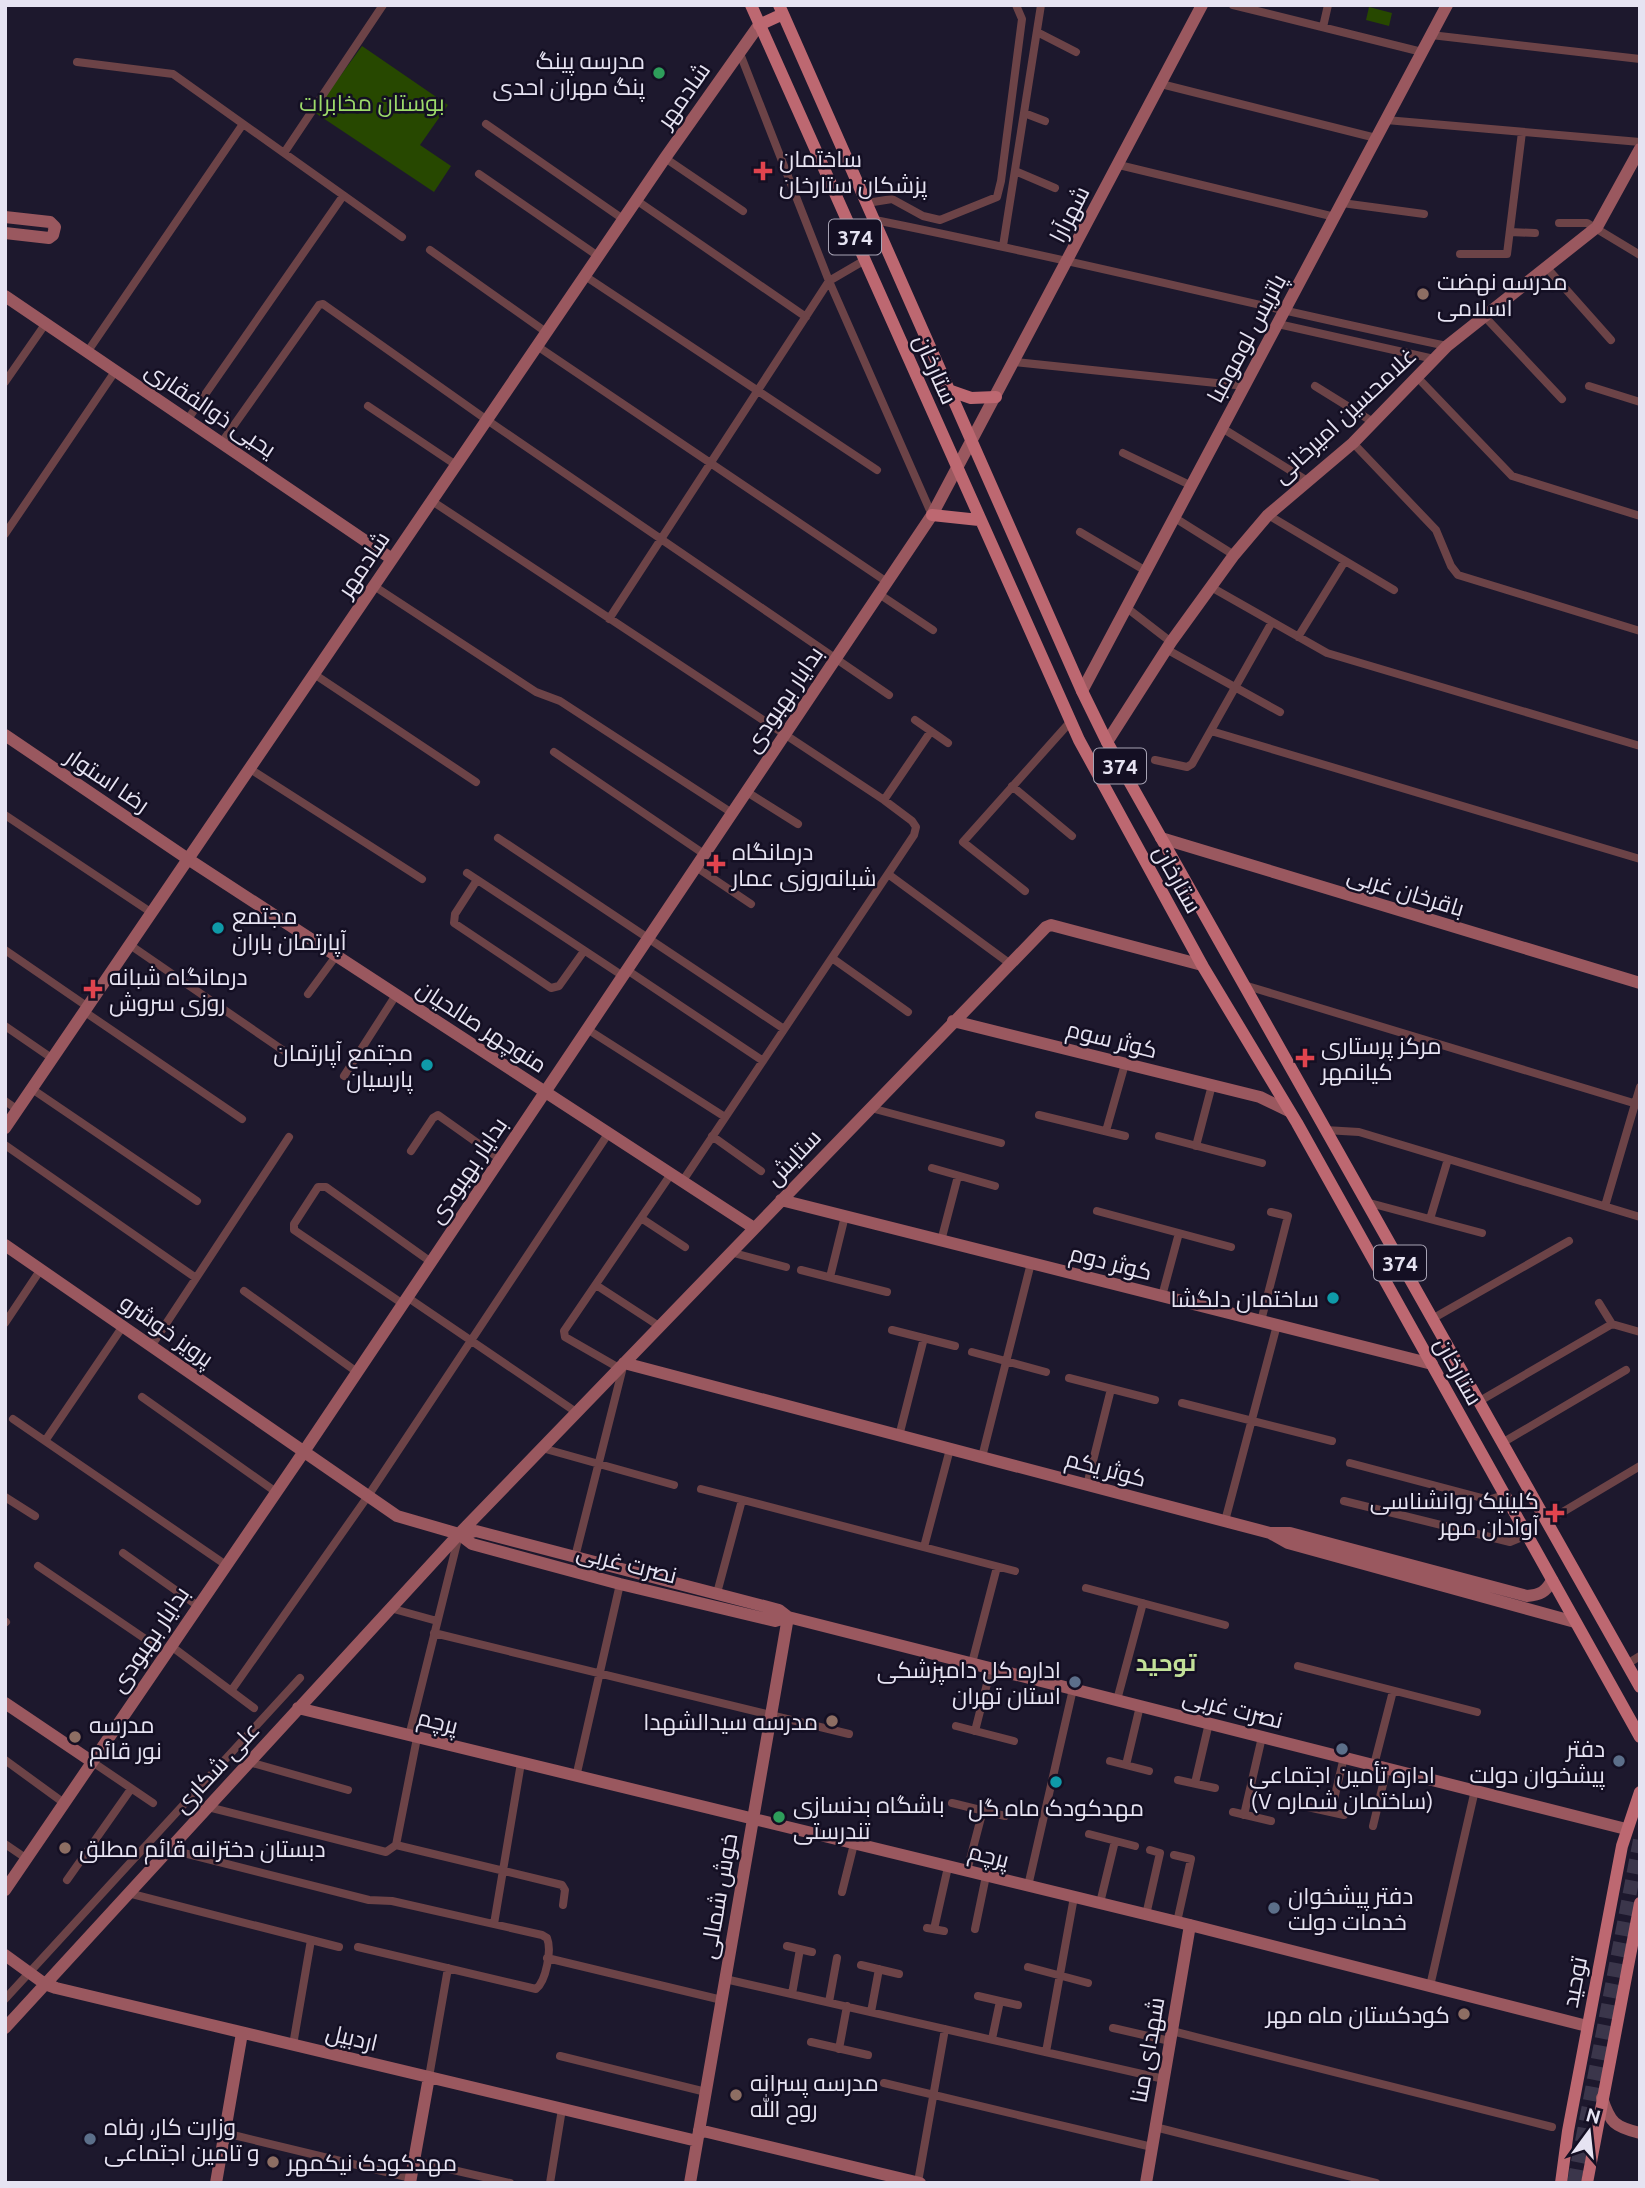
<svg xmlns="http://www.w3.org/2000/svg" width="1645" height="2188" font-family="Ubuntu,Cairo,sans-serif">
  <style>
    .green { fill: #274800 }
    .lines { fill: none; stroke-linecap: round; stroke-linejoin: round }
    .highway-tunnel { stroke: #3b364b; stroke-width: 14; stroke-dasharray: 14 7; stroke-linecap: butt }
    .street { stroke: #6c4347; stroke-width: 8 }
    .secondary { stroke: #9a585f; stroke-width: 12 }
    .primary { stroke: #bd6871; stroke-width: 12 }
    .leisure-dot { fill: #2e9e5b; stroke: #140f23; stroke-width: 2.5 }
    .health-dot { fill: #e0444e; stroke: #140f23; stroke-width: 2.5 }
    .education-dot { fill: #8d6e63; stroke: #140f23; stroke-width: 2.5 }
    .culture-dot { fill: #0f9aa8; stroke: #140f23; stroke-width: 2.5 }
    .service-dot { fill: #5c6f8a; stroke: #140f23; stroke-width: 2.5 }
    .labels { text-anchor: middle; dominant-baseline: central; stroke-width: 5; stroke-linejoin: round; paint-order: stroke }
    .shield { fill: #140f23; stroke: #a7a3b4; stroke-width: 2 }
    .shield-label { font-size: 21px; font-weight: bold; fill: #e6e3f2 }
    .poi-label { font-size: 23px; fill: #e6e3f2; stroke: #140f23; text-anchor: start }
    .street-label { font-size: 23px; fill: #e6e3f2; stroke: #140f23 }
    .park-label { font-size: 23px; fill: #9cda6a; stroke: #140f23 }
    .neighbourhood-label { font-size: 24px; font-weight: bold; fill: #c3e199; stroke: #140f23 }
  </style>
  <rect width="100%" height="100%" fill="#1d182d"/>
  <path class="green" d="M 1369,7 L 1392,13 L 1389,26 L 1366,20 Z
    M 362,46 L 448,105 L 420,145 L 451,166 L 434,192 L 314,112 Z"/>
  <g class="lines">
    <path class="highway-tunnel" d="M 1574,2183 L 1640,1840"/>
    <path class="street" d="M 1233,5 L 1422,52
      M 1323,27 L 1328,5
      M 1037,32 L 1076,52
      M 1431,35 L 1640,59
      M 739,51 L 829,281 L 932,515
      M 77,62 L 173,74 L 402,237
      M 1161,84 L 1376,138
      M 1024,113 L 1045,121
      M 1386,120 L 1640,142
      M 486,124 L 623,219
      M 284,153 L 383,5
      M 665,158 L 743,211
      M 1119,165 L 1335,217
      M 1015,171 L 1055,188
      M 479,174 L 598,256
      M 636,200 L 806,317
      M 867,203 L 892,199 L 923,216 L 940,220 L 997,197 L 1001,181 L 1022,19 L 1016,5
      M 1342,203 L 1424,214
      M 875,220 C 1066,258 1256,306 1447,346
      M 1559,223 L 1587,223 L 1640,255
      M 1510,232 L 1535,233
      M 1003,246 L 1041,5
      M 430,250 L 546,332
      M 1460,254 L 1507,254 L 1522,132
      M 1547,268 L 1611,340
      M 585,276 L 877,470
      M 1485,317 L 1562,399
      M 1278,324 L 1434,359
      M 537,346 L 887,582
      M 88,351 L 243,124
      M 1015,362 L 1245,386
      M 1417,377 L 1512,476 L 1640,516
      M 5,382 L 46,323
      M 1315,386 L 1373,422
      M 1589,386 L 1640,402
      M 368,406 L 456,465
      M 188,419 L 343,196
      M 1222,428 L 1309,482
      M 222,442 L 319,305 L 323,304 L 487,420 L 889,695
      M 1353,443 L 1436,530 L 1451,566 L 1458,575 L 1640,631
      M 1123,453 L 1192,486
      M 432,501 L 884,800 L 912,821 L 916,827 L 914,835 L 682,1182
      M 1268,515 L 1394,590
      M 1175,518 L 1234,555
      M 1080,532 L 1146,571
      M 5,534 L 116,370
      M 374,586 L 536,692 L 560,701 L 732,813
      M 1211,587 L 1327,653 L 1640,746
      M 879,594 L 933,630
      M 1127,608 L 1171,642
      M 609,619 L 829,281 L 865,260
      M 1298,637 L 1345,561
      M 1166,649 L 1280,712
      M 314,674 L 476,782
      M 915,720 L 948,743
      M 1211,731 L 1640,859
      M 554,752 L 704,854
      M 1155,760 L 1187,767 L 1192,764 L 1272,622
      M 250,769 L 422,879
      M 1012,786 L 1072,836
      M 747,792 L 798,824
      M 884,800 L 931,731
      M 5,815 L 152,913
      M 498,838 L 784,1029
      M 696,867 L 751,904
      M 467,873 L 623,976
      M 888,874 L 1009,963
      M 477,880 L 455,914 L 454,923 L 551,988 L 559,986 L 584,951
      M 1025,891 L 963,842 L 1071,721
      M 130,945 L 287,1053
      M 5,950 L 88,1007
      M 832,958 L 908,1012
      M 627,970 L 763,1061
      M 1244,985 L 1640,1105
      M 308,994 L 336,956
      M 85,1012 L 242,1119
      M 5,1026 L 53,1059
      M 587,1029 L 725,1117
      M 344,1076 L 396,995
      M 32,1089 L 197,1201
      M 5,1101 L 18,1110
      M 871,1108 L 1001,1143
      M 1039,1115 L 1125,1136
      M 1325,1130 L 1359,1132 L 1640,1217
      M 1106,1131 L 1125,1064
      M 712,1136 L 761,1171
      M 1159,1136 L 1262,1163
      M 5,1145 L 196,1278
      M 1196,1146 L 1212,1085
      M 411,1151 L 433,1118 L 438,1115 L 500,1159
      M 932,1168 L 995,1186
      M 1366,1202 L 1482,1233
      M 1605,1206 L 1640,1087
      M 1097,1211 L 1231,1247
      M 641,1218 L 685,1247
      M 1430,1219 L 1448,1159
      M 941,1241 L 958,1176
      M 730,1252 L 786,1267
      M 801,1270 L 887,1292
      M 830,1277 L 845,1216
      M 596,1285 L 659,1326
      M 244,1291 L 357,1372
      M 1162,1296 L 1179,1233
      M 407,1297 L 576,1412
      M 1599,1303 L 1612,1324
      M 403,1304 L 294,1230 L 294,1224 L 318,1187 L 326,1187 L 431,1262
      M 1432,1319 L 1569,1241
      M 1261,1321 L 1288,1216 L 1271,1212
      M 5,1323 L 41,1269
      M 892,1330 L 955,1346
      M 152,1345 L 289,1137
      M 972,1352 L 1046,1372
      M 619,1368 L 565,1337 L 564,1331 L 671,1174
      M 1069,1378 L 1155,1400
      M 142,1397 L 276,1492
      M 1478,1402 L 1612,1324 L 1640,1332
      M 1182,1403 L 1332,1441
      M 13,1419 L 226,1565
      M 899,1436 L 924,1338
      M 45,1441 L 123,1326
      M 1502,1443 L 1626,1370
      M 542,1448 L 674,1485
      M 982,1457 L 1031,1263
      M 1350,1463 L 1482,1498 L 1491,1499 L 1504,1495
      M 1087,1485 L 1111,1389
      M 701,1489 L 1015,1571
      M 5,1497 L 35,1516
      M 1344,1501 L 1510,1542 L 1527,1535
      M 1225,1521 L 1277,1325
      M 1546,1522 L 1640,1466
      M 924,1547 L 950,1449
      M 123,1553 L 198,1606
      M 575,1557 L 623,1367
      M 38,1566 L 166,1653
      M 1086,1588 L 1225,1625
      M 717,1593 L 742,1500
      M 390,1608 L 437,1621
      M 5,1623 L 6,1622
      M 434,1633 L 849,1734
      M 171,1646 L 254,1708
      M 972,1663 L 997,1567
      M 1627,1664 L 1640,1656
      M 1298,1666 L 1477,1712
      M 231,1691 L 368,1496 L 608,1134
      M 1117,1700 L 1143,1603
      M 956,1726 L 1014,1741
      M 975,1731 L 991,1668
      M 409,1736 L 458,1539
      M 5,1760 L 64,1803
      M 91,1761 L 153,1803
      M 1110,1761 L 1149,1771
      M 249,1762 L 348,1790
      M 1126,1765 L 1140,1706
      M 1374,1765 L 1393,1691
      M 576,1777 L 620,1584
      M 1178,1780 L 1215,1788
      M 1195,1783 L 1209,1723
      M 952,1803 L 1005,1816
      M 1303,1806 L 1344,1815
      M 208,1807 L 386,1852 L 396,1845
      M 1233,1812 L 1271,1821
      M 1331,1812 L 1344,1757
      M 1244,1815 L 1262,1737
      M 1373,1826 L 1387,1768
      M 1089,1834 L 1135,1846
      M 5,1844 L 27,1859
      M 396,1845 L 562,1885 L 565,1890 L 563,1905
      M 396,1845 L 417,1738
      M 168,1849 L 369,1900 L 392,1901 L 542,1935 L 547,1938 C 552,1950 546,1981 536,1989 L 358,1947
      M 1174,1855 L 1191,1859 L 1177,1922
      M 967,1871 L 983,1810
      M 67,1880 L 131,1789
      M 1028,1886 L 1073,1689
      M 842,1892 L 854,1844
      M 128,1893 L 339,1947
      M 1100,1903 L 1115,1841
      M 1146,1915 L 1160,1853 L 1150,1850
      M 494,1924 L 521,1763
      M 927,1928 L 944,1931
      M 934,1929 L 948,1867
      M 975,1929 L 986,1876
      M 787,1946 L 812,1952
      M 547,1958 L 722,2000
      M 861,1965 L 899,1974
      M 1028,1967 L 1088,1983
      M 725,1979 L 1164,2079
      M 1430,1986 L 1475,1790
      M 792,1994 L 800,1949
      M 978,1996 L 1018,2005
      M 5,1999 L 300,1678
      M 829,2002 L 837,1958
      M 871,2012 L 879,1969
      M 1113,2028 L 1170,2041
      M 1172,2031 L 1552,2127
      M 992,2039 L 1000,2001
      M 811,2042 L 868,2055
      M 293,2045 L 311,1940
      M 839,2049 L 847,2006
      M 1046,2052 L 1074,1897
      M 560,2056 L 706,2092
      M 429,2077 L 448,1968
      M 884,2083 L 1152,2147
      M 1155,2127 L 1376,2183
      M 225,2133 L 411,2178
      M 414,2161 L 510,2183
      M 918,2182 L 945,2029
      M 550,2183 L 562,2109"/>
    <path class="secondary" d="M 5,217 L 50,222 L 55,227 L 53,235 L 49,238 L 5,233
      M 5,296 L 392,559
      M 1082,691 L 1447,5
      M 5,735 L 188,859 L 754,1228
      M 1107,742 L 1171,642 L 1234,555 L 1268,515 L 1353,443 L 1447,346 L 1597,227 L 1640,149
      M 1161,838 L 1640,983
      M 953,1021 L 1260,1097 L 1289,1111
      M 5,1128 L 665,158 L 759,25
      M 781,1200 L 1432,1364
      M 5,1245 L 397,1516 L 459,1534 L 472,1544 L 620,1584 L 775,1621 L 788,1617
      M 624,1363 L 1270,1533 L 1288,1543 L 1575,1622
      M 1270,1533 L 1290,1533 L 1527,1596 C 1540,1595 1546,1592 1552,1580
      M 459,1534 L 476,1531 L 779,1610 L 788,1617 L 1626,1829
      M 5,1703 L 91,1761
      M 298,1708 L 1190,1925 L 1587,2026
      M 5,1890 L 305,1450 L 932,515 L 1202,5
      M 5,1955 L 45,1984 L 56,1988 L 697,2141
      M 5,2028 L 459,1534 L 1046,927 L 1051,925 L 1202,965
      M 1602,2098 C 1610,2123 1615,2127 1640,2133
      M 699,2130 L 920,2183
      M 216,2183 L 242,2033
      M 410,2183 L 429,2077
      M 690,2183 L 788,1617
      M 1146,2183 L 1190,1925"/>
    <path class="primary" d="M 751,5 L 1079,740 L 1202,965 L 1297,1123 L 1640,1737
      M 779,5 L 1082,691 L 1107,742 L 1640,1687
      M 759,25 L 783,14
      M 951,391 L 971,398 L 996,397
      M 932,515 L 979,520
      M 1561,2183 L 1568,2131 L 1622,1846 L 1640,1792
      M 1587,2183 L 1640,1903"/>
  </g>
  <g class="leisure-dot">
    <circle cx="659" cy="73" r="7"/>
    <circle cx="779" cy="1817" r="7"/>
  </g>
  <g class="health-dot">
    <path d="M759.5 160.5h7v7h7v7h-7v7h-7v-7h-7v-7h7z"/>
    <path d="M712.5 853.5h7v7h7v7h-7v7h-7v-7h-7v-7h7z"/>
    <path d="M89.5 978.5h7v7h7v7h-7v7h-7v-7h-7v-7h7z"/>
    <path d="M1301.5 1047.5h7v7h7v7h-7v7h-7v-7h-7v-7h7z"/>
    <path d="M1551.5 1502.5h7v7h7v7h-7v7h-7v-7h-7v-7h7z"/>
  </g>
  <g class="education-dot">
    <circle cx="1423" cy="294" r="7"/>
    <circle cx="832" cy="1721" r="7"/>
    <circle cx="75" cy="1737" r="7"/>
    <circle cx="65" cy="1848" r="7"/>
    <circle cx="1464" cy="2014" r="7"/>
    <circle cx="736" cy="2095" r="7"/>
    <circle cx="273" cy="2162" r="7"/>
  </g>
  <g class="culture-dot">
    <circle cx="218" cy="928" r="7"/>
    <circle cx="427" cy="1065" r="7"/>
    <circle cx="1333" cy="1298" r="7"/>
    <circle cx="1056" cy="1782" r="7"/>
  </g>
  <g class="service-dot">
    <circle cx="1075" cy="1682" r="7"/>
    <circle cx="1342" cy="1749" r="7"/>
    <circle cx="1619" cy="1761" r="7"/>
    <circle cx="1274" cy="1908" r="7"/>
    <circle cx="90" cy="2139" r="7"/>
  </g>
  <g class="labels">
    <g class="shield">
      <rect x="829" y="219.5" width="52" height="35" rx="5"/>
      <rect x="1094" y="748.5" width="52" height="35" rx="5"/>
      <rect x="1374" y="1245.5" width="52" height="35" rx="5"/>
    </g>
    <g class="shield-label">
      <text x="855" y="237">374</text>
      <text x="1120" y="766">374</text>
      <text x="1400" y="1263">374</text>
    </g>
    <g class="poi-label">
      <text x="645" y="60" text-anchor="end">مدرسه پینگ<tspan x="645" dy="26">پنگ مهران احدی</tspan></text>
      <text x="779" y="158">ساختمان<tspan x="779" dy="26">پزشکان ستارخان</tspan></text>
      <text x="1437" y="281">مدرسه نهضت<tspan x="1437" dy="26">اسلامی</tspan></text>
      <text x="732" y="851">درمانگاه<tspan x="732" dy="26">شبانه‌روزی عمار</tspan></text>
      <text x="232" y="915">مجتمع<tspan x="232" dy="26">آپارتمان باران</tspan></text>
      <text x="109" y="976">درمانگاه شبانه<tspan x="109" dy="26">روزی سروش</tspan></text>
      <text x="1321" y="1045">مرکز پرستاری<tspan x="1321" dy="26">کیانمهر</tspan></text>
      <text x="413" y="1052" text-anchor="end">مجتمع آپارتمان<tspan x="413" dy="26">پارسیان</tspan></text>
      <text x="1319" y="1298" text-anchor="end">ساختمان دلگشا</text>
      <text x="1539" y="1500" text-anchor="end">کلینیک روانشناسی<tspan x="1539" dy="26">آوادان مهر</tspan></text>
      <text x="1061" y="1669" text-anchor="end">اداره کل دامپزشکی<tspan x="1061" dy="26">استان تهران</tspan></text>
      <text x="818" y="1721" text-anchor="end">مدرسه سیدالشهدا</text>
      <text x="89" y="1724">مدرسه<tspan x="89" dy="26">نور قائم</tspan></text>
      <text x="1605" y="1748" text-anchor="end">دفتر<tspan x="1605" dy="26">پیشخوان دولت</tspan></text>
      <text x="1342" y="1774" text-anchor="middle">اداره تأمین اجتماعی<tspan x="1342" dy="26">(ساختمان شماره ۷)</tspan></text>
      <text x="793" y="1804">باشگاه بدنسازی<tspan x="793" dy="26">تندرستی</tspan></text>
      <text x="1056" y="1807" text-anchor="middle">مهدکودک ماه گل</text>
      <text x="79" y="1848">دبستان دخترانه قائم مطلق</text>
      <text x="1288" y="1895">دفتر پیشخوان<tspan x="1288" dy="26">خدمات دولت</tspan></text>
      <text x="1450" y="2014" text-anchor="end">کودکستان ماه مهر</text>
      <text x="750" y="2082">مدرسه پسرانه<tspan x="750" dy="26">روح الله</tspan></text>
      <text x="104" y="2126">وزارت کار، رفاه<tspan x="104" dy="26">و تامین اجتماعی</tspan></text>
      <text x="287" y="2162">مهدکودک نیکمهر</text>
    </g>
    <g class="street-label">
      <text transform="translate(683 95) rotate(-55)">شادمهر</text>
      <text transform="translate(1069 214) rotate(-63)">شهرآرا</text>
      <text transform="translate(1246 338) rotate(-62)">پاتریس لومومبا</text>
      <text transform="translate(936 369) rotate(66)">ستارخان</text>
      <text transform="translate(211 409) rotate(34)">یحیی ذوالفقاری</text>
      <text transform="translate(1344 415) rotate(-43)">غلامحسین امیرخانی</text>
      <text transform="translate(363 564) rotate(-56)">شادمهر</text>
      <text transform="translate(783 699) rotate(-56)">بدایار بهبودی</text>
      <text transform="translate(108 780) rotate(34)">رضا استوار</text>
      <text transform="translate(1178 879) rotate(61)">ستارخان</text>
      <text transform="translate(1406 891) rotate(17)">باقرخان غربی</text>
      <text transform="translate(482 1026) rotate(33)">منوچهر صالحیان</text>
      <text transform="translate(1112 1039) rotate(14)">کوثر سوم</text>
      <text transform="translate(793 1157) rotate(-46)">ستایش</text>
      <text transform="translate(467 1170) rotate(-56)">بدایار بهبودی</text>
      <text transform="translate(1111 1262) rotate(14)">کوثر دوم</text>
      <text transform="translate(167 1330) rotate(35)">پرویز خوشرو</text>
      <text transform="translate(1459 1371) rotate(61)">ستارخان</text>
      <text transform="translate(1106 1468) rotate(15)">کوثر یکم</text>
      <text transform="translate(627 1563) rotate(14)">نصرت غربی</text>
      <text transform="translate(149 1639) rotate(-56)">بدایار بهبودی</text>
      <text transform="translate(1233 1708) rotate(14)">نصرت غربی</text>
      <text transform="translate(438 1721) rotate(14)">پرچم</text>
      <text transform="translate(216 1767) rotate(-47)">علی شکاری</text>
      <text transform="translate(989 1855) rotate(14)">پرچم</text>
      <text transform="translate(718 1896) rotate(-80)">خوش شمالی</text>
      <text transform="translate(1574 1982) rotate(-79)">توحید</text>
      <text transform="translate(352 2037) rotate(13)">اردبیل</text>
      <text transform="translate(1147 2050) rotate(-80)">شهدای منا</text>
    </g>
    <g class="park-label">
      <text x="372" y="102">بوستان مخابرات</text>
    </g>
    <g class="neighbourhood-label">
      <text x="1166" y="1662">توحید</text>
    </g>
  </g>
  <rect width="1645" height="2188" fill="none" stroke="#e6e3f2" stroke-width="14"/>
  <g transform="translate(1589 2132) rotate(15)" stroke="#140f23" stroke-width="5" paint-order="stroke">
  <path d="M0-5L12 26L0 18L-12 26Z" fill="#e6e3f2"/>
  <text y="-10" font-size="19" font-weight="bold" text-anchor="middle" fill="#e6e3f2">N</text>
  </g>
</svg>
